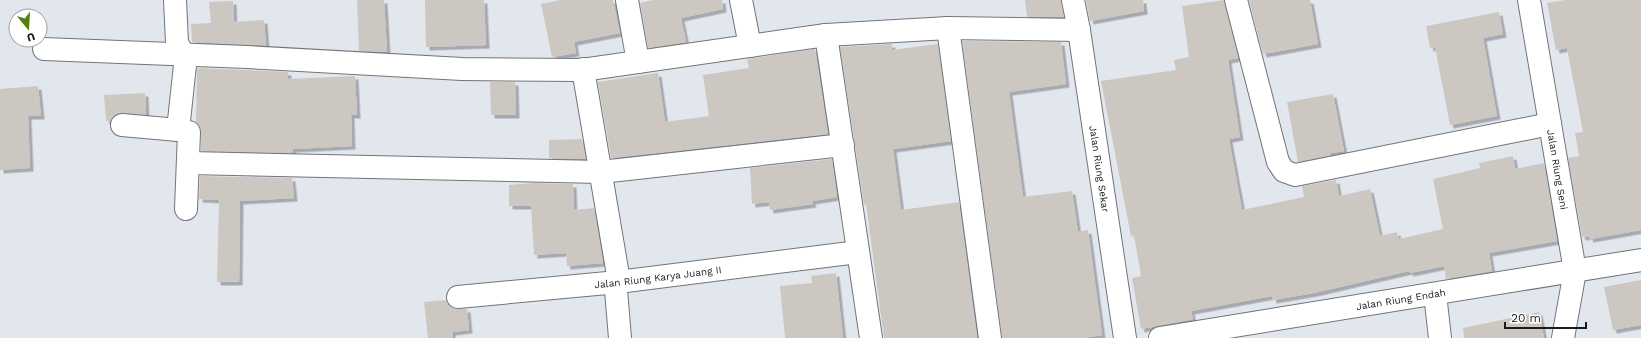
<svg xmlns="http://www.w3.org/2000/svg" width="1641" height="338" font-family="'Work Sans',sans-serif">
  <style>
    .building { fill: #cdc7c2; filter: url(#shadow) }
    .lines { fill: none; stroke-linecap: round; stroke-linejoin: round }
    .minor-casing { stroke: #70757a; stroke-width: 24 }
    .minor { stroke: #fff; stroke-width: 22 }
    .labels { text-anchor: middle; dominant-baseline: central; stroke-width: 3; stroke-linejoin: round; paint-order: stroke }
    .street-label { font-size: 10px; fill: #191b1d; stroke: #fff }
  </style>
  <defs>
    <filter id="shadow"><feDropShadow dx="3.5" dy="3.5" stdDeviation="0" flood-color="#0004"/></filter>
  </defs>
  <rect width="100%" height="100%" fill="#e2e7ee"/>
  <path class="building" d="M 357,0 L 384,0 L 387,52 L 359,51 Z
    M 425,0 L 484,0 L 486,45 L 426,47 Z
    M 560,0 L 613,0 L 620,33 L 574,42 L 576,53 L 552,57 L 541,4 Z
    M 653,0 L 722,0 L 723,9 L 681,18 L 686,42 L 648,48 L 640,3 Z
    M 1025,0 L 1061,0 L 1064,17 L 1027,17 Z
    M 1086,0 L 1143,0 L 1144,11 L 1090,21 Z
    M 1224,0 L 1238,58 L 1228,60 L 1240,137 L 1229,139 L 1242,210 L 1304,197 L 1302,186 L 1336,180 L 1339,196 L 1370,189 L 1380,236 L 1397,232 L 1399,239 L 1443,229 L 1433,179 L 1480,168 L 1479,163 L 1513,156 L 1515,169 L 1544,163 L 1557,241 L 1489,253 L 1492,271 L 1446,279 L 1444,266 L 1410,273 L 1409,271 L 1314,293 L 1273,300 L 1272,296 L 1191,311 L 1193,319 L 1141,329 L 1132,278 L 1141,276 L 1134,235 L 1131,236 L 1101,81 L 1176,70 L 1174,60 L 1189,57 L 1182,6 Z
    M 1249,0 L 1310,0 L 1318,44 L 1263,54 Z
    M 1565,0 L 1641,0 L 1641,230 L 1590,239 L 1589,236 L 1582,237 L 1568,158 L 1579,156 L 1575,133 L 1583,132 L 1567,48 L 1556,50 L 1547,3 Z
    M 233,1 L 234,22 L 264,20 L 266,46 L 192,42 L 191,24 L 211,23 L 209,2 Z
    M 1499,12 L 1503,34 L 1483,38 L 1497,116 L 1450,125 L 1435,47 L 1430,48 L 1426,26 Z
    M 962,41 L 1061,42 L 1066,84 L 1009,92 L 1023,197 L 1072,191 L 1078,232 L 1088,230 L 1102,335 L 1083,338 L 1002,338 Z
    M 892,44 L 892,50 L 938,44 L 951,141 L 893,149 L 901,210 L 959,202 L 977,338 L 884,338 L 866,204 L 864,205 L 840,47 Z
    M 815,49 L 828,134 L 611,158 L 598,82 L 658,73 L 665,122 L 709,116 L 703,75 L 749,68 L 747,59 Z
    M 197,68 L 288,72 L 288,79 L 355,76 L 357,115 L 351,115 L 352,146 L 293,149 L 292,153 L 201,151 L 201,132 L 200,126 L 196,122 Z
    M 490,82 L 515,82 L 516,115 L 491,115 Z
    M 38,86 L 41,116 L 28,116 L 30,168 L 0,170 L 0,89 Z
    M 145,93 L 146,115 L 123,113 L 116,114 L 111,121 L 106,121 L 104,95 Z
    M 1333,94 L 1344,151 L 1331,153 L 1331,155 L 1298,162 L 1287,102 Z
    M 582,139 L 586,159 L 549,158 L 549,140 Z
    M 832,159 L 837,197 L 812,201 L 813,204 L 770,210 L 769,202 L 752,204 L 750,168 Z
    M 200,176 L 292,178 L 294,198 L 240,201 L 239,282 L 217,282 L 219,200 L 199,199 Z
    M 533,183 L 573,184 L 574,210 L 594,208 L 603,263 L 567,266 L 566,253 L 534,255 L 531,206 L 509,206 L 509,185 Z
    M 836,273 L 843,338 L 785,338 L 780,286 L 812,283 L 811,276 Z
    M 1641,280 L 1641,325 L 1613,330 L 1604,287 Z
    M 446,300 L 448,305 L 453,308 L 467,309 L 469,330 L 452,332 L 453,338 L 428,338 L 424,302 Z
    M 1539,312 L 1544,338 L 1464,338 L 1463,328 Z"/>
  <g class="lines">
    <g class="minor-casing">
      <g id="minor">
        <path d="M 175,0 L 177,43 L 184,55 L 185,65 L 178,130 L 189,132 L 186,209"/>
        <path d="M 627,0 L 638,62"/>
        <path d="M 741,0 L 750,46"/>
        <path id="s1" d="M 1073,0 L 1079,30 L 1125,338"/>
        <path d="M 1236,0 L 1278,162 L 1284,171 L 1295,175 L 1550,124"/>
        <path id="s2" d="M 1529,0 L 1575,271 L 1563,338"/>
        <path d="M 948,28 L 990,338"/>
        <path d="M 826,35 L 871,338"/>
        <path d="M 44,49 L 247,57 L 462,69 L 582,70 L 826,35 L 948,28 L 1079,30"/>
        <path d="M 583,69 L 618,275 L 616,290 L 620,338"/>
        <path d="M 122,125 L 178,130"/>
        <path d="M 189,163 L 601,172 L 843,145"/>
        <path d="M 1435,294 L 1440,338"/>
        <path id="s3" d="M 458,297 L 618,282 L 858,252"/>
        <path id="s4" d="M 1160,338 L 1641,260"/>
      </g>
    </g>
    <use href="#minor" class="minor"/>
  </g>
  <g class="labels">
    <g class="street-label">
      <text stroke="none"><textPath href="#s1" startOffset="171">Jalan Riung Sekar</textPath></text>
      <text stroke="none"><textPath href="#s2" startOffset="172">Jalan Riung Seni</textPath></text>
      <text stroke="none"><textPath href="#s3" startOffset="201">Jalan Riung Karya Juang II</textPath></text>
      <text stroke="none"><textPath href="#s4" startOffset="244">Jalan Riung Endah</textPath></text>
    </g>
  </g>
  <g transform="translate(28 28) rotate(162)"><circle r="19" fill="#ffffff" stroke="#a3a4a5"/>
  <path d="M0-3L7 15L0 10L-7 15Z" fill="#548009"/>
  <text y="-6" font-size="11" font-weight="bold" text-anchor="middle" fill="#191b1d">U</text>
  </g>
  <path d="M1505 322v6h81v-6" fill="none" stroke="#191b1d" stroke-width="2"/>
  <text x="1511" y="322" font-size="12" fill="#191b1d" stroke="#ffffff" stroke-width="3" paint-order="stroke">20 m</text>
</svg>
